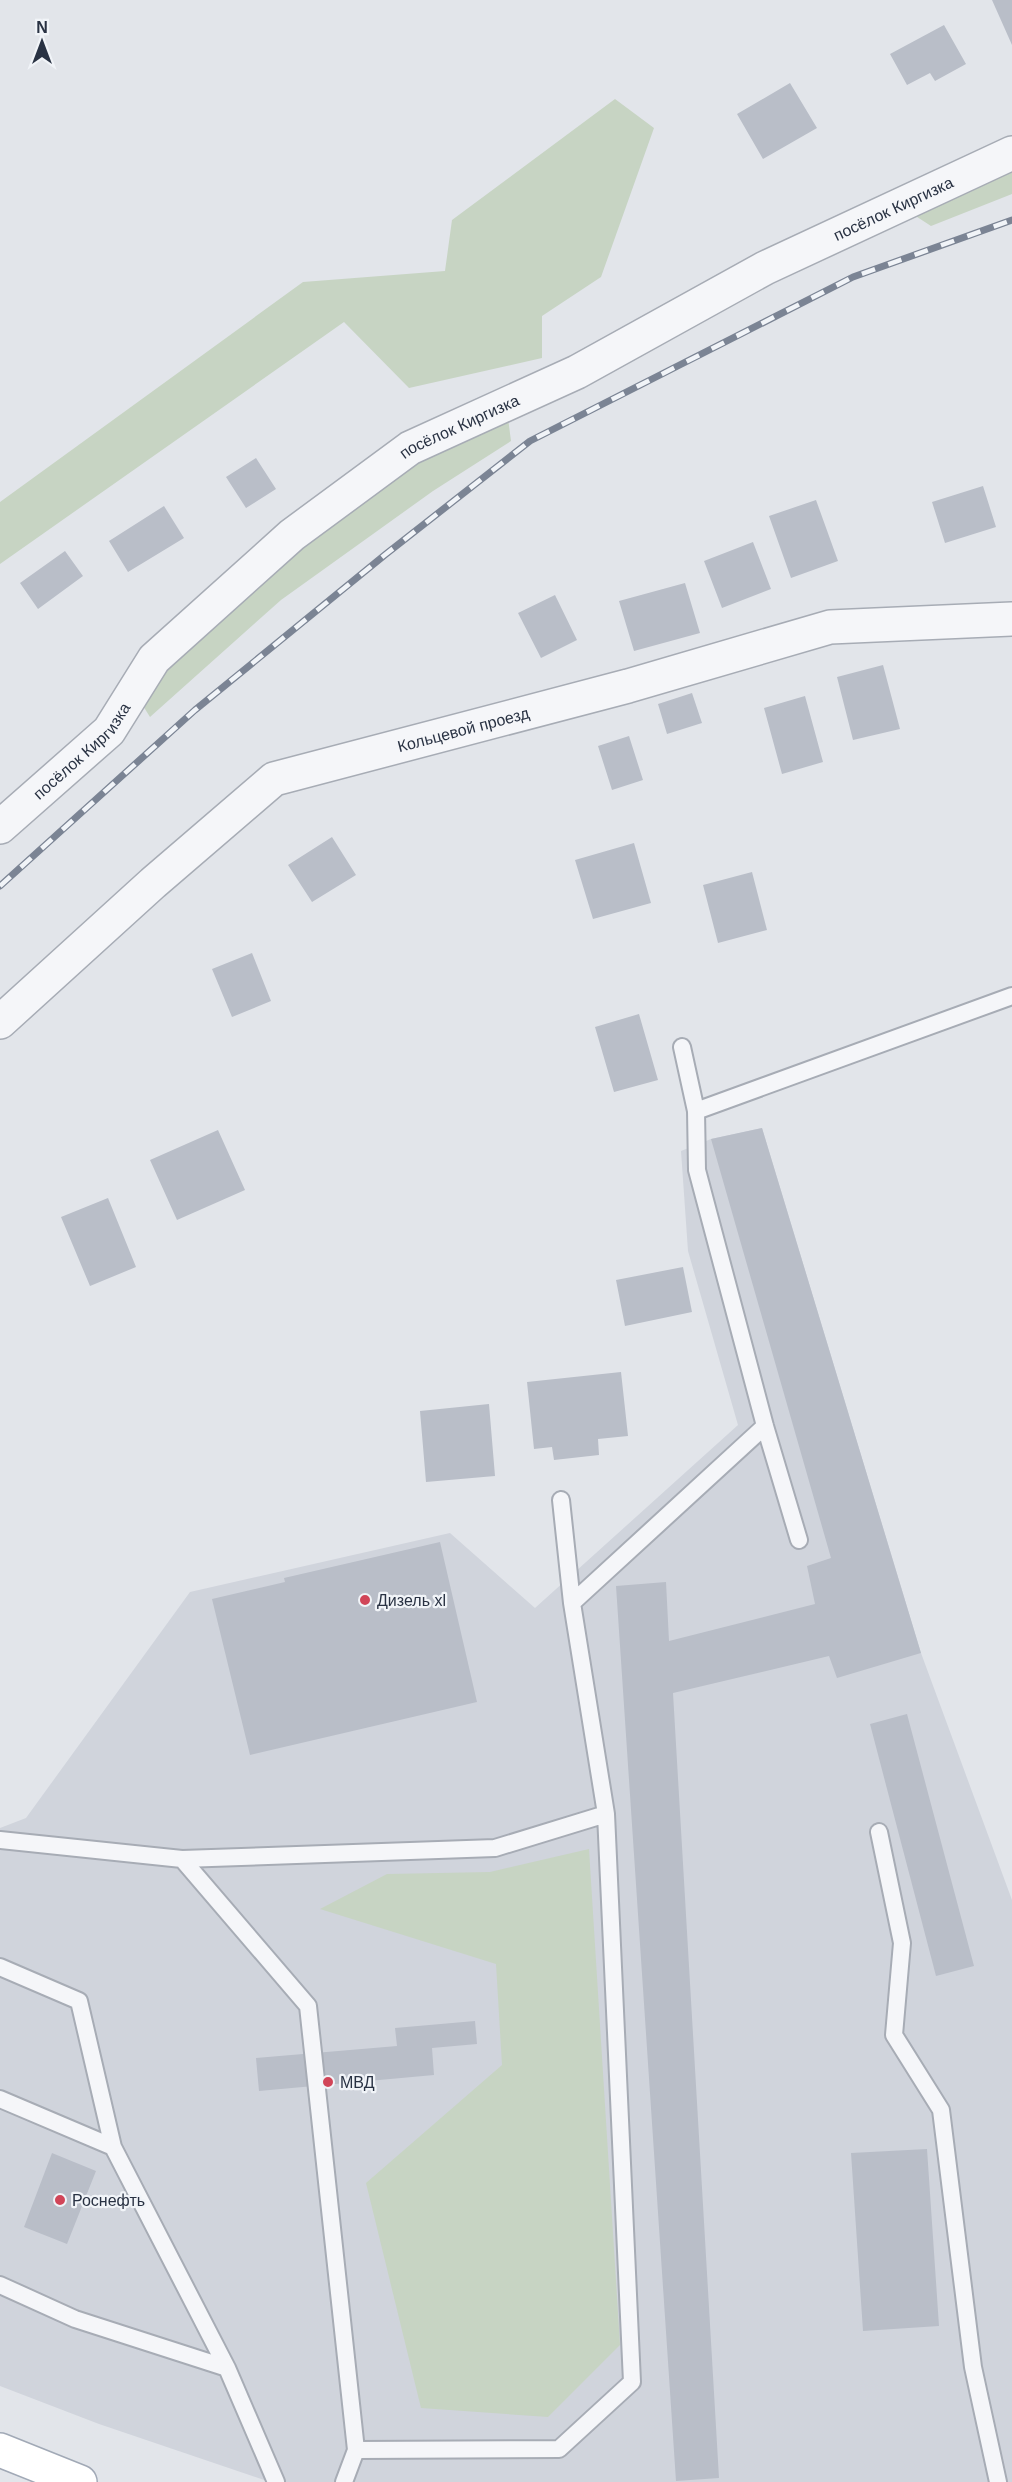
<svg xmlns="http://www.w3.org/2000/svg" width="1012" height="2482" font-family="Helvetica,sans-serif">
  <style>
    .built { fill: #d0d4dc }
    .green { fill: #c7d4c3 }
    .building { fill: #b9bec8 }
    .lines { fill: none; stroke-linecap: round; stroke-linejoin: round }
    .service-casing { stroke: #a7acb5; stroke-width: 20 }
    .minor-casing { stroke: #a7acb5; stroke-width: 36 }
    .primary-casing { stroke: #a1a9b6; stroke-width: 36 }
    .service { stroke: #f5f6f9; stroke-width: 16 }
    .minor { stroke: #f5f6f9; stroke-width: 33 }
    .primary { stroke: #fff; stroke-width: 33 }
    .rail-casing { stroke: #7b8494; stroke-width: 7 }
    .rail { stroke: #f1f4f8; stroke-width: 4.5; stroke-dasharray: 14; stroke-linecap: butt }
    .poi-dot { fill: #d14558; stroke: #f1f4f8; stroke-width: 2 }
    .labels { text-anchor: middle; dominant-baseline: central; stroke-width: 4.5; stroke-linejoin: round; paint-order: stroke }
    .street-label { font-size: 16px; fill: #293243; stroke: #f1f4f8 }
    .poi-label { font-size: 16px; fill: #293243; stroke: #f1f4f8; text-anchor: start }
  </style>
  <rect width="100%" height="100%" fill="#e2e5ea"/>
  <path class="built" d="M 762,1128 L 921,1653 L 1012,1900 L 1012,2482 L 270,2482 L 99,2424 L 0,2386 L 0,1828 L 26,1818 L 190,1592 L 450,1533 L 535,1608 L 738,1425 L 688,1251 L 681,1151 L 711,1139 Z"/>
  <path class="green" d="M 615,99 L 654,128 L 601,277 L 542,316 L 542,358 L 409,388 L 344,322 L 0,564 L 0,502 L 303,282 L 445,271 L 452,220 Z
    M 1012,166 L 1012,194 L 931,226 L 911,213 Z
    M 508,418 L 511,441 L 433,491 L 281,600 L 150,717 L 140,701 L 160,665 L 297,544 L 416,456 Z
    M 589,1849 L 620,2345 L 548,2417 L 421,2408 L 366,2183 L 502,2065 L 496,1964 L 320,1909 L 387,1874 L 490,1872 Z"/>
  <path class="building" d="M 992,0 L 1012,0 L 1012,45 Z
    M 944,25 L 966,64 L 935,81 L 930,73 L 907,85 L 890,54 Z
    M 790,83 L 817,128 L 763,159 L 737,114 Z
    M 256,458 L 276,489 L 246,508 L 226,477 Z
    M 983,486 L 996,527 L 945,543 L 932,502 Z
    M 816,500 L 838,561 L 791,578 L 769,516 Z
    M 164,506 L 184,538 L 128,572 L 109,541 Z
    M 753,542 L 771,589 L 722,608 L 704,561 Z
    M 65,551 L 83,576 L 38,609 L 20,583 Z
    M 685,583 L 700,633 L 634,651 L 619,601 Z
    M 555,595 L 577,640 L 541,658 L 518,613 Z
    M 883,665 L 900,729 L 853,740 L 837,677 Z
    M 692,693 L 702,723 L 667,734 L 658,704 Z
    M 805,696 L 823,762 L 782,774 L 764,708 Z
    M 629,736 L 643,780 L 612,790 L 598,746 Z
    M 332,837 L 356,875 L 312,902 L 288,865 Z
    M 634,843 L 651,903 L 593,919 L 575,860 Z
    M 752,872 L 767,930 L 718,943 L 703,885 Z
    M 252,953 L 271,1001 L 232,1017 L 212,969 Z
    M 639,1014 L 658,1080 L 614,1092 L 595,1027 Z
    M 762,1128 L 921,1653 L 837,1678 L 829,1656 L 673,1693 L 719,2478 L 676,2481 L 616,1586 L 666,1582 L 669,1641 L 815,1604 L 807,1566 L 831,1558 L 711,1139 Z
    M 218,1130 L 245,1190 L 177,1220 L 150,1160 Z
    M 108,1198 L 136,1267 L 90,1286 L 61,1217 Z
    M 683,1267 L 692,1312 L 625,1326 L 616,1280 Z
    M 621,1372 L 628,1436 L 598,1439 L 599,1455 L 554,1460 L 552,1447 L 534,1449 L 527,1382 Z
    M 489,1404 L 495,1476 L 426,1482 L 420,1411 Z
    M 440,1542 L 477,1702 L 250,1755 L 212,1599 L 285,1582 L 284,1578 Z
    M 907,1714 L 974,1966 L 936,1976 L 870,1724 Z
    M 475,2021 L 477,2044 L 432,2048 L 434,2075 L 259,2091 L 256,2058 L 397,2046 L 395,2028 Z
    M 927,2149 L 939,2326 L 863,2331 L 851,2153 Z
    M 52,2153 L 96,2171 L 67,2244 L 24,2227 Z"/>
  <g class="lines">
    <g class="service-casing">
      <path id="service" d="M 682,1047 L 696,1111 L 697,1170 L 765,1426 L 799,1540
        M 696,1111 L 1012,996
        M 572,1603 L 765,1426
        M 879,1832 L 902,1943 L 894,2035 L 941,2110 L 973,2367 L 998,2482
        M 0,1840 L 182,1859 L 495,1848 L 606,1814
        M 182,1859 L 308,2006 L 356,2450 L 344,2482
        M 0,1967 L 79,2001 L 113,2147
        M 0,2099 L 113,2147 L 227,2368 L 276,2482
        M 0,2285 L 75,2319 L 227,2368
        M 356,2450 L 559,2449 L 632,2382 L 606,1814 L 572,1603 L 561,1500"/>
    </g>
    <g class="minor-casing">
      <g id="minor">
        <path id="s1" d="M 0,827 L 109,731 L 154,659 L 292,535 L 410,448 L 577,372 L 765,268 L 1012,153"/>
        <path id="s2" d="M 0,1022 L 153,883 L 274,779 L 628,686 L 830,627 L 1012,619"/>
      </g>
    </g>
    <g class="primary-casing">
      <path id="primary" d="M 0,2450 L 80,2482"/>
    </g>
    <use href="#service" class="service"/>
    <use href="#minor" class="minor"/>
    <use href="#primary" class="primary"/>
    <g class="rail-casing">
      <path id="rail" d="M 0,886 L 195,710 L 386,554 L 530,441 L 853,277 L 1012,220"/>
    </g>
    <use href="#rail" class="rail"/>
  </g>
  <g class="poi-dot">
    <circle cx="365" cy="1600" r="6"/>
    <circle cx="328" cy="2082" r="6"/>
    <circle cx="60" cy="2200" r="6"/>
  </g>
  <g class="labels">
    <g class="street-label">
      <text stroke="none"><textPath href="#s1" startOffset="1102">посёлок Киргизка</textPath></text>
      <text stroke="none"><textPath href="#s1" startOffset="616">посёлок Киргизка</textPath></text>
      <text stroke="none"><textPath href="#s2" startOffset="562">Кольцевой проезд</textPath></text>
      <text stroke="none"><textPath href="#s1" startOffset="112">посёлок Киргизка</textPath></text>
    </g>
    <g class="poi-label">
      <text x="377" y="1600">Дизель xl</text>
      <text x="340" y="2082">МВД</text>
      <text x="72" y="2200">Роснефть</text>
    </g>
  </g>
  <g transform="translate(42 42)" stroke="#f1f4f8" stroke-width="4.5" paint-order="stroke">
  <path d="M0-4.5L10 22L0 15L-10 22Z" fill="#293243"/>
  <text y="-9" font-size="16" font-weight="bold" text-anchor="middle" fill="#293243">N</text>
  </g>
</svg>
